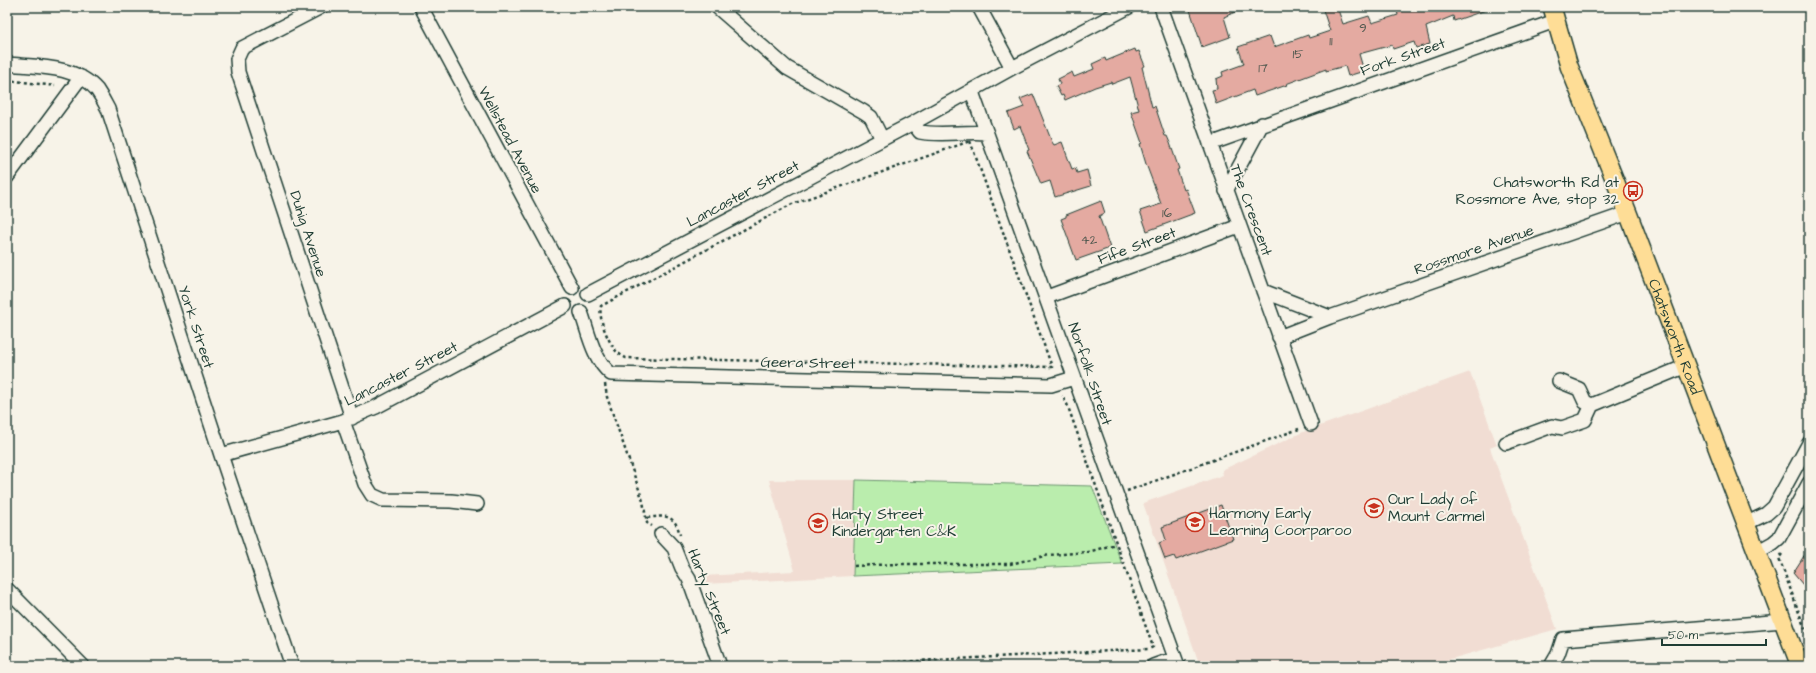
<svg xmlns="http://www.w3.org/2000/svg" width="1816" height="673" font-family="'Architects Daughter',sans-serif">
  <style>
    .built { fill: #f1ddd3 }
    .green { fill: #baedad; stroke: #6c9570 }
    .building { fill: #e4aaa1; stroke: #1f3d34 }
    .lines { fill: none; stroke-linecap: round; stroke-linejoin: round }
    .minor-casing { stroke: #1f3d34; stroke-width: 16 }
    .major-casing { stroke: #1f3d34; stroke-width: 20 }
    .path { stroke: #1f3d34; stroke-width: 2.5; stroke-dasharray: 3 3; stroke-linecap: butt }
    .minor { stroke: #f7f3e8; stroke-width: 13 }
    .major { stroke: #fedd96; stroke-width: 17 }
    .labels { text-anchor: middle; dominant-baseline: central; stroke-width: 4; stroke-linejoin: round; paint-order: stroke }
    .number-label { font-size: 13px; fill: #50584f }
    .street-label { font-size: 15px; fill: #1f3d34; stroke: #f7f3e8 }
    .poi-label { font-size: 15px; fill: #1f3d34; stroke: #f7f3e8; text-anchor: start }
  </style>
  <rect width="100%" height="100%" fill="#f7f3e8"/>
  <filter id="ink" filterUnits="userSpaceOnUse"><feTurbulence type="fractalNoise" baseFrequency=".025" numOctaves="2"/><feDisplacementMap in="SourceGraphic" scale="8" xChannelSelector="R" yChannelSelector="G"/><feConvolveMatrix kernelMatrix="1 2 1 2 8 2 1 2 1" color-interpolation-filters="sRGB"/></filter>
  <g filter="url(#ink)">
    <path class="built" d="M 1470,372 L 1497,445 L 1490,448 L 1557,629 L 1426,666 L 1200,666 L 1143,503 L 1223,475 L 1222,470 L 1303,432 Z
      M 769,480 L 856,480 L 853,576 L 704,584 L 702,576 L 795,571 Z"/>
    <path class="green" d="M 856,480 L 1092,486 L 1122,564 L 853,576 Z"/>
    <path class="building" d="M 1199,7 L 1246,7 L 1224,17 L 1230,37 L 1202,47 L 1190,10 Z
      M 1322,7 L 1337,7 L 1343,24 L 1369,16 L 1372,23 L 1398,15 L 1396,7 L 1489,7 L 1489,9 L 1454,21 L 1453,16 L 1426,27 L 1430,44 L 1416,48 L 1414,42 L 1393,49 L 1392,45 L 1359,54 L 1364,71 L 1348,76 L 1345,66 L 1326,71 L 1326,69 L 1286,84 L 1287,85 L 1255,96 L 1253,90 L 1216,104 L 1212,90 L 1217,89 L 1216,79 L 1223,76 L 1222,72 L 1244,64 L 1238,47 L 1270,36 L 1274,47 L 1308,35 L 1309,38 L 1330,31 Z
      M 1135,49 L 1136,52 L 1139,51 L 1145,66 L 1142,67 L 1152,107 L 1155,106 L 1165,136 L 1167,136 L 1170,143 L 1179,169 L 1177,170 L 1184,190 L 1186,189 L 1195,213 L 1147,231 L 1140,211 L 1161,204 L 1146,164 L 1140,144 L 1142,143 L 1131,112 L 1139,110 L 1130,77 L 1112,84 L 1111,82 L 1095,87 L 1065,100 L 1063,95 L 1061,96 L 1056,86 L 1060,84 L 1058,79 L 1072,72 L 1074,77 L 1094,69 L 1092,64 L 1105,58 L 1106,61 Z
      M 1033,94 L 1052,142 L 1054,145 L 1062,142 L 1072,169 L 1075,168 L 1077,173 L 1087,170 L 1091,186 L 1055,197 L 1050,181 L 1041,184 L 1027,151 L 1029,150 L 1020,126 L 1014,129 L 1008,113 L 1024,107 L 1020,99 Z
      M 1101,201 L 1105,213 L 1099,216 L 1110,248 L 1076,260 L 1061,219 L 1066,217 L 1066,215 Z
      M 1221,505 L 1233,539 L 1176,560 L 1174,556 L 1165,559 L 1159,543 L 1166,540 L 1162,527 Z
      M 1809,548 L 1809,592 L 1793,573 Z"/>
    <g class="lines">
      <g class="minor-casing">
        <path id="minor" d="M 321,7 L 242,48 L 237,59 L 238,72 L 352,418
          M 421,7 L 572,288
          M 717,7 L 787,68 L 864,112 L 871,117 L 882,139
          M 979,7 L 1012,68
          M 1161,7 L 1311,424
          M 7,64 C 37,67 76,65 97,90 C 101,96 105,103 108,109 L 221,455 L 292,666
          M 972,92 L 1178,666
          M 913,123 L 920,132 C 942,136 965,131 987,133
          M 1210,144 L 1555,21
          M 7,177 L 81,77
          M 1226,191 L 1262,124
          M 1263,291 L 1330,317
          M 588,294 L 913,123 L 1012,68 L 1129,7
          M 1047,297 L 1239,226
          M 581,312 C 589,334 593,359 611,374 L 1051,385 L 1074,378
          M 1279,337 L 1330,317 L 1628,213
          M 1559,381 L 1579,389 L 1585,402 L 1592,405
          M 343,421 L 365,484 L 372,495 L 383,500 L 451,501 L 477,504
          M 1506,443 L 1552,426 L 1562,428 L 1585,420 L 1592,405 L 1686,366
          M 221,455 L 343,421 L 376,407 L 565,306
          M 1747,523 L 1766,514 L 1774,507 L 1809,443
          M 661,534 L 674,548 L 682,568 L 689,579 L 720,666
          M 1757,552 L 1773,543 L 1779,538 L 1809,483
          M 7,589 L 83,666
          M 1153,666 L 1175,658
          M 1551,666 L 1558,654 L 1563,639 L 1783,621"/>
      </g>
      <g class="major-casing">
        <g id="major">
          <path id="s1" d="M 1552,7 L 1569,66 L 1628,213 L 1800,666"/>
        </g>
      </g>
      <path class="path" d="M 7,80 L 55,86
        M 970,141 L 1052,367 L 626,358 C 623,356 618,354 616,351 C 608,341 598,319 601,306 L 792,204 Z
        M 605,384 L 607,397 L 643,501 L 647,523 L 652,526
        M 1127,491 L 1299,429
        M 647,518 C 665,515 675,514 680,535
        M 1782,554 L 1779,558 L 1809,640
        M 854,566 L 896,564 L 1010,564 L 1049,555 L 1088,552 L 1116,544
        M 821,666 L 1149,649 L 1153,647 L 1067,404 L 1062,396"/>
      <use href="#minor" class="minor"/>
      <use href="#major" class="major"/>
    </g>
  </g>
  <defs>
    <g id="bus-ring" transform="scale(1)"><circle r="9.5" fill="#f7f3e8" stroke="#c8321e" stroke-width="1.5"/><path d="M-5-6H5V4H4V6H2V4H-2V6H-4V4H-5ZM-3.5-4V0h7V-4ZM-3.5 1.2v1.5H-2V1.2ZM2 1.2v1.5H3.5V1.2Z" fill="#c8321e"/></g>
    <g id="school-ring" transform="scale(1)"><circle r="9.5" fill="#f7f3e8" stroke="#c8321e" stroke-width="1.5"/><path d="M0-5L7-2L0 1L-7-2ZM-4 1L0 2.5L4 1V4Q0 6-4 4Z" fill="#c8321e"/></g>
  </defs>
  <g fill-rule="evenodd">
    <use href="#bus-ring" x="1633" y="191"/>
    <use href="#school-ring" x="1374" y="508"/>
    <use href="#school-ring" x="1195" y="522"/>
    <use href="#school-ring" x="818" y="523"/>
  </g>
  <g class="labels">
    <g class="number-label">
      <text x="1363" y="28">9</text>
      <text x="1331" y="41">11</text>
      <text x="1298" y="54">15</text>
      <text x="1263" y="68">17</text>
      <text x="1167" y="213">16</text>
      <text x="1089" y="240">42</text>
    </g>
    <g class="street-label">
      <text transform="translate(1403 57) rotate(-19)">Fork Street</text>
      <text transform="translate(510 140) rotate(62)">Wellstead Avenue</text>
      <text transform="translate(743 194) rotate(-28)">Lancaster Street</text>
      <text transform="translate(1251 210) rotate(70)">The Crescent</text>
      <text transform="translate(308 234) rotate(72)">Duhig Avenue</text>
      <text transform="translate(1137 246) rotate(-20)">Fife Street</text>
      <text transform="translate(1474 250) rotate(-19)">Rossmore Avenue</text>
      <text transform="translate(196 327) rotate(72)">York Street</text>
      <text stroke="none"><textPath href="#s1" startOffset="352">Chatsworth Road</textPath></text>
      <text transform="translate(808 363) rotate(1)">Geera Street</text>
      <text transform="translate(401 374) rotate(-27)">Lancaster Street</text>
      <text transform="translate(1090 374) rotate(71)">Norfolk Street</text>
      <text transform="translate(709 592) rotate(68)">Harty Street</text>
    </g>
    <g class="poi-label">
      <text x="1619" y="182" text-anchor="end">Chatsworth Rd at<tspan x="1619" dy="17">Rossmore Ave, stop 32</tspan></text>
      <text x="1388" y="499">Our Lady of<tspan x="1388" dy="17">Mount Carmel</tspan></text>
      <text x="1209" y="513">Harmony Early<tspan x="1209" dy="17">Learning Coorparoo</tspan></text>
      <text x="832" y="514">Harty Street<tspan x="832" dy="17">Kindergarten C&amp;K</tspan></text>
    </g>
  </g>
  <rect width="1816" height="673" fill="none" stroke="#f7f3e8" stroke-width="24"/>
  <rect x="12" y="12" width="1792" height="649" fill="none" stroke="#1f3d34" stroke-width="1.5" filter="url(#ink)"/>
  <path d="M1662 639v6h104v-6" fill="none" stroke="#1f3d34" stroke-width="2"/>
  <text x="1668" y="639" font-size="12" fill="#1f3d34" stroke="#f7f3e8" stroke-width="3" paint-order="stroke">50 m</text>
</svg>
